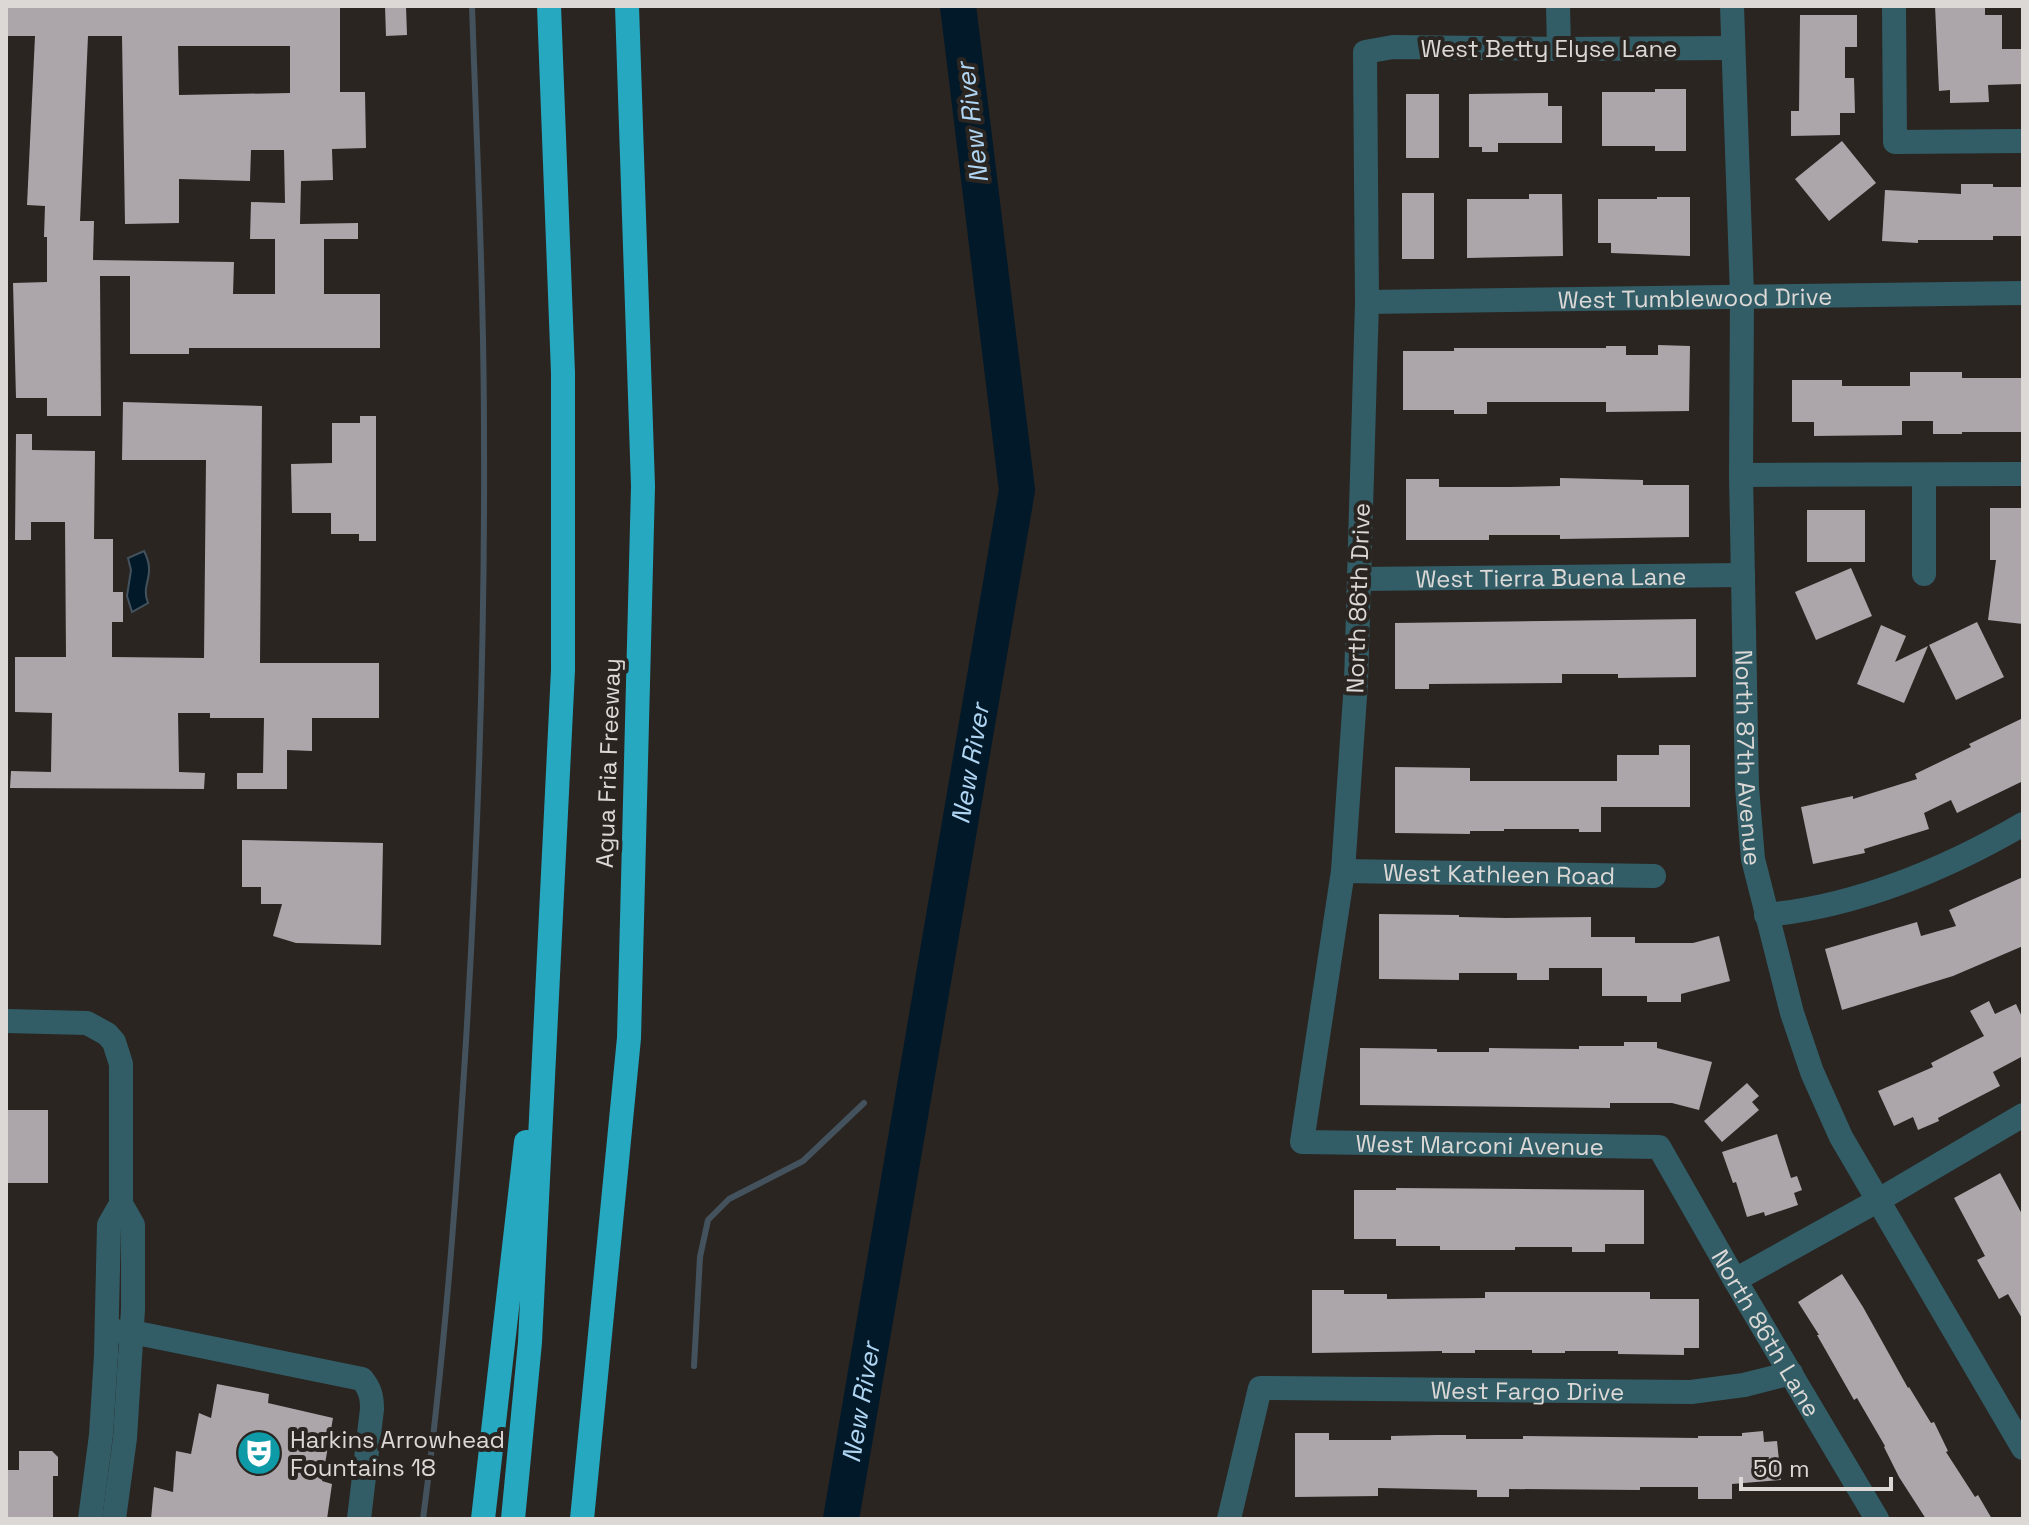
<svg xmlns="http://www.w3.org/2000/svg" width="2029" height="1525" font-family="'Space Grotesk',sans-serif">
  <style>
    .water { fill: #021929; stroke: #43525d; stroke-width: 2 }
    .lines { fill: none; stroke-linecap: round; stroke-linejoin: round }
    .stream { stroke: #43525d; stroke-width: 6 }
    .river { stroke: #021929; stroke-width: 36 }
    .building { fill: #aca6ab; fill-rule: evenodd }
    .minor { stroke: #325d66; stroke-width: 24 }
    .highway { stroke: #26a9c0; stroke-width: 24 }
    .labels { text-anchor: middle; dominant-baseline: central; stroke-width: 8; stroke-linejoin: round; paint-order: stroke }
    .street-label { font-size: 24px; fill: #dcd8d6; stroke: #2a2521 }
    .poi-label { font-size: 24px; fill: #dcd8d6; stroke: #2a2521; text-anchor: start }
    .water-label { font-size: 26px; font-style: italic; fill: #b0d5f2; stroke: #2a2521 }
  </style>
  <rect width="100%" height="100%" fill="#2a2521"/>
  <path class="water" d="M 144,551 C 157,576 140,584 148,603 L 132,612 L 127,596 L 131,570 L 128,558 Z"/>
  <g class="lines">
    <path class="stream" d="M 694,1366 L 700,1257 L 708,1220 L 729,1199 L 803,1161 L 864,1103
      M 423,1519 C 444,1360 456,1201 466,1041 C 478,841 485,641 484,440 C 484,295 477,151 472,6"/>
    <path class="river" id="s1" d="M 841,1519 L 1017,490 L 958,6"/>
  </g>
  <path class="building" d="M 6,6 L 340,6 L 340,92 L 365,92 L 366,148 L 332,149 L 333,180 L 301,181 L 300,224 L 358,223 L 358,239 L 324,239 L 324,294 L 380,294 L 380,348 L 189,348 L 189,354 L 130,354 L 130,276 L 100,276 L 101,416 L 47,416 L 47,398 L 16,398 L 13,283 L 47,282 L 47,237 L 44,237 L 45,206 L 27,205 L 35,36 L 6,36 ZM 88,36 L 122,36 L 125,224 L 179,223 L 179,179 L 250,181 L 251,150 L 284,150 L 285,203 L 251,202 L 250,239 L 275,239 L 275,294 L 233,294 L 234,262 L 93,260 L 94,221 L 80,221 ZM 178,46 L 290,46 L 290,93 L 179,95 Z
    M 385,6 L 406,6 L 407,35 L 386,36 Z
    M 1935,6 L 1985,6 L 1985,15 L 2002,15 L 2002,49 L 2023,49 L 2023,84 L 1988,85 L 1989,102 L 1950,103 L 1950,90 L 1939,91 Z
    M 1800,15 L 1857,15 L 1857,47 L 1845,47 L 1845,78 L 1854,78 L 1855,113 L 1840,113 L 1840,135 L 1791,136 L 1791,111 L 1799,111 Z
    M 1655,89 L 1686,89 L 1686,151 L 1655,151 L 1655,146 L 1602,146 L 1602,92 L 1655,92 Z
    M 1548,93 L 1548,106 L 1562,106 L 1562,143 L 1498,143 L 1498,152 L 1482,152 L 1482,147 L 1469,147 L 1469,94 Z
    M 1406,94 L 1439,94 L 1439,158 L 1406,158 Z
    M 1842,141 L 1876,183 L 1829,221 L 1795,179 Z
    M 1961,184 L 1993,184 L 1993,187 L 2023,187 L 2023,236 L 1993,236 L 1993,240 L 1918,240 L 1918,243 L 1882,241 L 1885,190 L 1961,194 Z
    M 1402,193 L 1434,193 L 1434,259 L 1402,259 Z
    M 1529,194 L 1562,194 L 1563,256 L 1467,258 L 1467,199 L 1529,199 Z
    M 1657,197 L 1690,197 L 1690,256 L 1611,253 L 1611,243 L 1598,243 L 1598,199 L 1657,199 Z
    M 1658,345 L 1690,346 L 1689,411 L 1606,412 L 1606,402 L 1487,402 L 1487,414 L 1454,414 L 1454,410 L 1403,410 L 1403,351 L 1454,351 L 1454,348 L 1606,348 L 1606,346 L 1626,346 L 1626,355 L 1658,355 Z
    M 1910,372 L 1962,372 L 1962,378 L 2021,378 L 2021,432 L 1962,432 L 1962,434 L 1933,434 L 1933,421 L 1902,421 L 1902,435 L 1814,436 L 1814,422 L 1792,422 L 1792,380 L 1842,380 L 1842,386 L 1910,386 Z
    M 123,402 L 262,406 L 260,663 L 379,663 L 379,718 L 312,718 L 312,751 L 287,750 L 287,789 L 237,789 L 237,773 L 263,773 L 264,718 L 210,718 L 210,713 L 178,713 L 179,772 L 205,773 L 204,789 L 10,788 L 11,771 L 51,772 L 52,713 L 15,712 L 15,657 L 66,657 L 65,522 L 31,522 L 31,540 L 15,540 L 16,434 L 32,434 L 32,450 L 95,451 L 94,539 L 113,539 L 113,592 L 123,592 L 123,622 L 112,622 L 112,657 L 204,658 L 206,460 L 122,460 Z
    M 360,416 L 376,416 L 376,541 L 359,541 L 359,534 L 331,534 L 331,513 L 292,513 L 291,464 L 332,463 L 332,423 L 360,423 Z
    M 1560,478 L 1643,480 L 1643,485 L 1689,485 L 1689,537 L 1560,539 L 1560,535 L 1489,535 L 1489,540 L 1406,540 L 1406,479 L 1439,479 L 1439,487 L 1509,487 L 1560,486 Z
    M 1990,508 L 2023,508 L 2023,624 L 1988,620 L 1996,560 L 1990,560 Z
    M 1807,510 L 1865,510 L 1865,562 L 1807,562 Z
    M 1851,568 L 1872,616 L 1816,640 L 1795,592 Z
    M 1696,619 L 1696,677 L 1618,678 L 1618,674 L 1562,674 L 1562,683 L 1429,684 L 1429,689 L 1395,689 L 1395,623 Z
    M 1977,622 L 2004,677 L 1956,700 L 1929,645 Z
    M 1881,625 L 1906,636 L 1895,662 L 1928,646 L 1904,703 L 1857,684 Z
    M 2023,718 L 2023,781 L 1957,813 L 1951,800 L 1924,813 L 1929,829 L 1864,849 L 1865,853 L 1813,864 L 1801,807 L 1853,796 L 1853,799 L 1917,779 L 1915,774 L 1971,747 L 1969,744 Z
    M 1659,745 L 1690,745 L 1690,807 L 1601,807 L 1601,832 L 1579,832 L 1579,829 L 1504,829 L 1504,831 L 1470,831 L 1470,834 L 1395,833 L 1395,767 L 1470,768 L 1470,781 L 1617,781 L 1617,755 L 1659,755 Z
    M 242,840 L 383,843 L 381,945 L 296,943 L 273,936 L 282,904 L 261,904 L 261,887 L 242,887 Z
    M 2023,877 L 2023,946 L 1953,976 L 1842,1010 L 1825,949 L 1917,922 L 1921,936 L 1956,926 L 1949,910 Z
    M 1379,914 L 1459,915 L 1459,917 L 1506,918 L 1591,917 L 1591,937 L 1635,937 L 1635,943 L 1693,943 L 1719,936 L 1730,981 L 1681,994 L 1681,1002 L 1647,1002 L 1647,996 L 1602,996 L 1602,968 L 1549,968 L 1549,980 L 1517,980 L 1517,973 L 1459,973 L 1459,980 L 1379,979 Z
    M 1989,1001 L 1995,1014 L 2016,1004 L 2023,1019 L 2023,1056 L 1993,1072 L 2000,1086 L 1938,1118 L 1939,1121 L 1918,1130 L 1913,1117 L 1894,1126 L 1878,1091 L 1933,1067 L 1931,1063 L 1984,1036 L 1970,1011 Z
    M 1624,1042 L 1657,1042 L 1657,1048 L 1712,1062 L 1699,1110 L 1672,1103 L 1610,1103 L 1610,1108 L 1360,1105 L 1360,1048 L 1437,1049 L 1437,1052 L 1489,1052 L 1489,1048 L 1579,1049 L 1579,1046 L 1624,1046 Z
    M 1747,1083 L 1759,1096 L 1752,1102 L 1759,1110 L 1722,1142 L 1704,1121 Z
    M 6,1110 L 48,1110 L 48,1183 L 6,1183 Z
    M 1777,1134 L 1791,1178 L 1797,1176 L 1802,1190 L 1794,1193 L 1798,1205 L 1765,1216 L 1764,1212 L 1747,1217 L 1736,1182 L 1733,1183 L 1722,1152 Z
    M 2000,1173 L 2023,1216 L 2023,1320 L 2008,1294 L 1999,1299 L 1977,1260 L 1985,1256 L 1954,1198 Z
    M 1396,1188 L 1644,1190 L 1644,1244 L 1605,1244 L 1605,1252 L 1572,1252 L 1572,1247 L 1515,1247 L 1515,1250 L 1440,1250 L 1440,1246 L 1396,1246 L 1396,1239 L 1354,1239 L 1354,1190 L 1396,1190 Z
    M 1842,1274 L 1863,1307 L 1908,1388 L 1909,1387 L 1931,1423 L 1934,1422 L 1948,1451 L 1946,1452 L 1975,1497 L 1978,1495 L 1992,1519 L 1926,1519 L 1899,1477 L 1884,1447 L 1885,1446 L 1857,1398 L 1854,1400 L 1817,1335 L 1819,1335 L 1798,1302 Z
    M 1312,1290 L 1344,1290 L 1344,1294 L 1387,1294 L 1387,1299 L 1485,1298 L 1485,1292 L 1650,1292 L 1650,1299 L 1699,1299 L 1699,1348 L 1684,1348 L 1684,1355 L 1618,1354 L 1618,1351 L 1565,1351 L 1565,1353 L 1532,1353 L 1532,1350 L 1475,1350 L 1475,1353 L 1442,1353 L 1442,1351 L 1312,1353 Z
    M 217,1384 L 269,1394 L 268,1403 L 333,1418 L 322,1481 L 332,1484 L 327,1519 L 151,1519 L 154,1487 L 173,1492 L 176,1451 L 191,1454 L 199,1413 L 211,1418 Z
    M 1763,1431 L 1764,1442 L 1777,1441 L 1781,1480 L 1732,1484 L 1732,1499 L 1698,1499 L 1698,1487 L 1640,1487 L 1640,1490 L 1509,1489 L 1509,1497 L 1477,1497 L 1477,1490 L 1378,1488 L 1378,1496 L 1295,1497 L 1295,1433 L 1329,1433 L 1329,1440 L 1391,1440 L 1391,1436 L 1437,1435 L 1466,1435 L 1466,1439 L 1523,1439 L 1523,1436 L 1698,1438 L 1698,1436 L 1742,1436 L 1742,1433 Z
    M 19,1451 L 52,1451 L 58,1457 L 58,1476 L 53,1476 L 53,1519 L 6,1519 L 6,1470 L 19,1470 Z"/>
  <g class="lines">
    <g class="minor">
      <path d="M 1558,6 L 1559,49"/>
      <path id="s2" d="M 1732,6 L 1742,296 L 1741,475 L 1747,787 L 1753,859 L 1792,1013 L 1812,1072 L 1841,1137 L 2023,1448"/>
      <path d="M 1894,6 L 1895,142 L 2023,141"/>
      <path id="s3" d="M 1733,48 L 1559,49 L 1393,47 L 1365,52 L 1367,302 L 1356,682 L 1343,871 L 1302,1142 L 1659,1147 L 1735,1280 L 1877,1519"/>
      <path id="s4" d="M 1367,302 L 2023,293"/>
      <path d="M 1741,475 L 2023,474"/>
      <path d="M 1924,475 L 1924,574"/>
      <path id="s5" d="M 1359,579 L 1743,575"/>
      <path id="s6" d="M 1343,871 L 1654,876"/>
      <path d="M 1766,915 C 1857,906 1944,870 2023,824"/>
      <path d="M 6,1021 L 87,1023 L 107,1034 L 114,1042 L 121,1064 L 121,1204 L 133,1225 L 133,1309 L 125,1438 L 114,1519"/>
      <path d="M 1735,1280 L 1877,1201 L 2023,1115"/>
      <path d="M 107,1331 L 132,1332 L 362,1379 C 370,1389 372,1396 372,1409 L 359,1519"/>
      <path d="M 90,1519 L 101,1435 L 106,1355 L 109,1225 L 121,1204"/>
      <path id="s7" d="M 1229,1519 L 1260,1388 L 1691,1392 L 1744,1385 L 1791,1373"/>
    </g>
    <path class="highway" d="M 483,1519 L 526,1142
      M 513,1519 L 530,1342 L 563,670 L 563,373 L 549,6
      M 582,1519 L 629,1038 L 643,486 L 627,6"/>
  </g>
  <defs>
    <g id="theatre-disc" transform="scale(2.3)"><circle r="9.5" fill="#0f9aa8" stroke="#2a2521"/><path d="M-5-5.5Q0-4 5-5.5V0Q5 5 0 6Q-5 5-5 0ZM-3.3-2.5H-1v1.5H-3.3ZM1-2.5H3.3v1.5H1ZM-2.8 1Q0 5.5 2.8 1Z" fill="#fff"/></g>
  </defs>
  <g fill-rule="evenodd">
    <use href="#theatre-disc" x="259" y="1453"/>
  </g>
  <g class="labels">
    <g class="street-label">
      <text x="1549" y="48">West Betty Elyse Lane</text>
      <text stroke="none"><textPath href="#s4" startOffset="328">West Tumblewood Drive</textPath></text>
      <text stroke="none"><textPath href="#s5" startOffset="192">West Tierra Buena Lane</textPath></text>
      <text transform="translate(1358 598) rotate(-88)">North 86th Drive</text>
      <text stroke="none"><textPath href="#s2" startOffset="752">North 87th Avenue</textPath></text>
      <text transform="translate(608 763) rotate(-88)">Agua Fria Freeway</text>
      <text stroke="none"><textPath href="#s6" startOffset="156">West Kathleen Road</textPath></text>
      <text stroke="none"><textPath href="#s3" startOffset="1640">West Marconi Avenue</textPath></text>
      <text stroke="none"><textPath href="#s3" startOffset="2034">North 86th Lane</textPath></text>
      <text stroke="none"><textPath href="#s7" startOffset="402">West Fargo Drive</textPath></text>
    </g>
    <g class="poi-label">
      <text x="290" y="1439">Harkins Arrowhead<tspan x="290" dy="28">Fountains 18</tspan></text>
    </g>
    <g class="water-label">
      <text transform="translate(972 123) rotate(-97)">New River</text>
      <text stroke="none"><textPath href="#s1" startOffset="766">New River</textPath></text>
      <text stroke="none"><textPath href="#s1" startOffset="118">New River</textPath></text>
    </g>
  </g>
  <rect width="2029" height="1525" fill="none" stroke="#dcd8d6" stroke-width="16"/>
  <path d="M1741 1477v12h150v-12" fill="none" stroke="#dcd8d6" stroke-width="4"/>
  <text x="1753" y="1477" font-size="24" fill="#dcd8d6" stroke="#2a2521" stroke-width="6" paint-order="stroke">50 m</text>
</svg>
